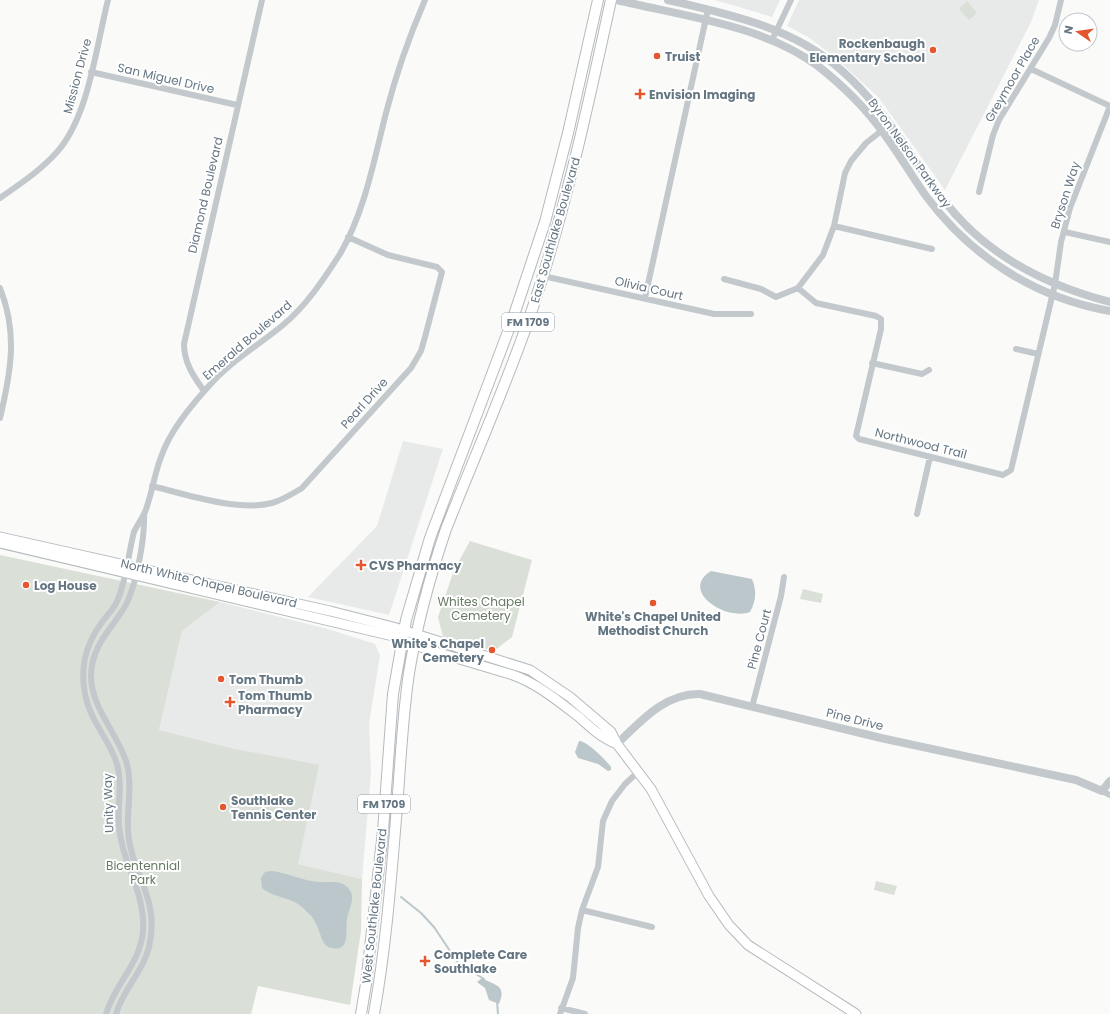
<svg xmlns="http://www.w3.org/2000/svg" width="1110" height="1014" font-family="Poppins,sans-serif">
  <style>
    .built { fill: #e8e9e9 }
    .green { fill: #dadfd7 }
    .water { fill: #bbc7cb }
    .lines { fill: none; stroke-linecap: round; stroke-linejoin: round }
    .stream { stroke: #bbc7cb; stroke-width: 2 }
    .secondary-casing { stroke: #b3babf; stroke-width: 11 }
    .primary-casing { stroke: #b5babe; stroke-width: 12 }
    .minor { stroke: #c3c8cc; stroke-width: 6 }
    .tertiary { stroke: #c3c8cc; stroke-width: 8 }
    .secondary { stroke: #fff; stroke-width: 9 }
    .primary { stroke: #fff; stroke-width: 10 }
    .poi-dot { fill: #e4572e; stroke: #fff; stroke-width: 1.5 }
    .labels { text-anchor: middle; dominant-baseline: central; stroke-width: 4; stroke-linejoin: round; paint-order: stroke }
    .shield { fill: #fff; stroke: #939fa8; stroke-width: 1 }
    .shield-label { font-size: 11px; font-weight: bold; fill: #657683 }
    .poi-label { font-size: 12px; font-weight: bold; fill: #657683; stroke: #fff; text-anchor: start }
    .street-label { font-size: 12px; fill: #657683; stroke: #fff }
    .park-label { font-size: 12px; fill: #687a64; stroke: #fff }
  </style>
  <rect width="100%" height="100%" fill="#fafaf8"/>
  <path class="built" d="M 715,0 L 780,0 L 772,17 Z
    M 799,0 L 1039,0 L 1031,22 L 945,190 L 879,98 L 836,58 L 808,37 L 787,26 Z
    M 403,441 L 443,449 L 389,615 L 308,597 L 377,526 Z
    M 220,602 L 328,629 L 375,644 L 380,655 L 369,724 L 371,773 L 362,879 L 298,864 L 235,749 L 159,730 L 182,631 Z"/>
  <path class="green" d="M 967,1 L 977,13 L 969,20 L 959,9 Z
    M 470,541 L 532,560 L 512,637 L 494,651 L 443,637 L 438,617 L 454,570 Z
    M 0,555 L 220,602 L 182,631 L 159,730 L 235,749 L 319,765 L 298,864 L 362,879 L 361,931 L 350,1005 L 258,986 L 251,1014 L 0,1014 Z
    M 803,589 L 823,594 L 821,603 L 800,599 Z
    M 876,881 L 897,886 L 894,895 L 874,890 Z"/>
  <path class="water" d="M 711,571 L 752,579 C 757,591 756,601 750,612 C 726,621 679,591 711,571 Z
    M 579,741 C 586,740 607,761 611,767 L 611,770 L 608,771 L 598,764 L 578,758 L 575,752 Z
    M 272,871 C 288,873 303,881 319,882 C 328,883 338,880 346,886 C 358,896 349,907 347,919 C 345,930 351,952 332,948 C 321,947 321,932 316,924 C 314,919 311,915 307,912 C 294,896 275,899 262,888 L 261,878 L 265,872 Z
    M 482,978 C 495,986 507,984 499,1004 L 489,1000 L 485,988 L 477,982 Z"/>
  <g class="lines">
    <path class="stream" d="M 401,897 L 421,913 L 434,927 L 458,963 L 484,979
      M 497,1001 L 498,1014"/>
    <g class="secondary-casing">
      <path id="secondary" d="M 0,537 L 330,611 L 393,627 L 530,670 L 570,697 L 611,732 L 617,744 L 651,789 L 709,896 L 729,925 L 748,945 L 856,1014
        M 0,543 L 393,636 L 426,649 L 513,675 C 538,684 558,701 579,717 C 591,728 602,738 617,744"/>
    </g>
    <g class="primary-casing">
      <path id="primary" d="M 361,1014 L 366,984 L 383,831 L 393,694 L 406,620 L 430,538 L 512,321 L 545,222 L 568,133 L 598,0
        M 374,1014 C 387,941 392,867 398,794 C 401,754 403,713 409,673 C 417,624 430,576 446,529 C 474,458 505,388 530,316 C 565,213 588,106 611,0"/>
    </g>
    <path class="minor" d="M 772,40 L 791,0
      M 1031,69 L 1110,106
      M 91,72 L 237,105
      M 979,192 L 993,135 L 999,120 L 1049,38 L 1055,25 L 1061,0
      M 0,198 C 20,184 40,171 57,152 C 89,116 96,47 108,0
      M 834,226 L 932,249
      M 1065,232 L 1110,242
      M 543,276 L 714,314 L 751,314
      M 724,279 L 761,289 L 776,297 L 798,288 L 823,255 L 834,226 L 845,173 L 851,161 L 866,143 L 890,124
      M 0,288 C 18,333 11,372 0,418
      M 798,288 L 816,303 L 876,316 L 881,319 L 881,329 L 856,436 L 859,439 L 1003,475 L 1011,470 L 1055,284 L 1061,242 L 1070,208 L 1110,106
      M 645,298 L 708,9
      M 1016,349 L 1038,354
      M 872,363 L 922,374 L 929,370
      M 204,391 C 194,377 184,363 184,344 L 262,0
      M 152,486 C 184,494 239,512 272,503 C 283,500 292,494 302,488 L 411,368 L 421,351 L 425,337 L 442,272 L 437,267 L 388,255 L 348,237
      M 917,514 L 930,457
      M 752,707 L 781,596 L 784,577
      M 1102,791 L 1110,795
      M 582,910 L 652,927
      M 561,1008 L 585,1014
      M 106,1014 C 115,983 140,965 143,931 C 146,894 122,863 119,826 C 117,805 123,786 117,764 C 112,747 102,735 94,719 C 84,701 81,678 85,658 C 88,645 94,633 102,622 C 108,614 115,608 118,599 C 127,578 128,554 134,532 C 137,525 142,519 145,512 C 152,494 154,475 161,457 C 170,431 190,407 208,387 C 229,362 259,345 283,325 C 306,306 324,279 340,254 C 365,211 374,160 386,113 C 396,74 409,37 425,0
      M 116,1014 C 123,989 143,972 149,947 C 161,898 130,873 128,830 C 127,807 133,783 126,761 C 116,731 91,708 91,675 C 92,645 110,631 124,608 C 136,588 145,538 144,514
      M 560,1014 L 573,978 L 578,928 L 582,910 L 598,867 L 603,821 L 612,801 L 625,784 L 638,772"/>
    <path class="tertiary" d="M 617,0 C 683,16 763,25 818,66 C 842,85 864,106 882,131 C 898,152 911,175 926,196 C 971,257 1036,298 1110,311
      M 668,0 C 728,14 792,27 840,69 C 883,106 909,155 943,199 C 984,254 1045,285 1110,302
      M 617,744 C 641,721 665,693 700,694 L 881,738 L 1076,780 L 1102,791 L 1110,781"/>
    <use href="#secondary" class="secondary"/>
    <use href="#primary" class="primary"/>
  </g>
  <g class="poi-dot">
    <circle cx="933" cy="50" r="4"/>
    <circle cx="657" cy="56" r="4"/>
    <path d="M638 88h4v4h4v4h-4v4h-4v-4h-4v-4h4z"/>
    <path d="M359 559h4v4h4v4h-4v4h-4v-4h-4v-4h4z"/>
    <circle cx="26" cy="585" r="4"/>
    <circle cx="653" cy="603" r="4"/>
    <circle cx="492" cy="650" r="4"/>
    <circle cx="221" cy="679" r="4"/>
    <path d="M228 696h4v4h4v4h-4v4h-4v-4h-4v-4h4z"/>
    <circle cx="223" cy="807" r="4"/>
    <path d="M423 955h4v4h4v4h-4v4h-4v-4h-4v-4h4z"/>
  </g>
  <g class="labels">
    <g class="shield">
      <rect x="502" y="313" width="52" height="18" rx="3"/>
      <rect x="358" y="795" width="52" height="18" rx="3"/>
    </g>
    <g class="shield-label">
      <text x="528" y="322">FM 1709</text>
      <text x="384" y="804">FM 1709</text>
    </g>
    <g class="poi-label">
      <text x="925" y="43" text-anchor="end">Rockenbaugh<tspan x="925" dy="14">Elementary School</tspan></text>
      <text x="665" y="56">Truist</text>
      <text x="649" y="94">Envision Imaging</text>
      <text x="369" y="565">CVS Pharmacy</text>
      <text x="34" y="585">Log House</text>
      <text x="653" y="616" text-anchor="middle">White's Chapel United<tspan x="653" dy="14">Methodist Church</tspan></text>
      <text x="484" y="643" text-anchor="end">White's Chapel<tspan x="484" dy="14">Cemetery</tspan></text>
      <text x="229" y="679">Tom Thumb</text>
      <text x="238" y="695">Tom Thumb<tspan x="238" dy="14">Pharmacy</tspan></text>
      <text x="231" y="800">Southlake<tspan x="231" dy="14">Tennis Center</tspan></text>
      <text x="434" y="954">Complete Care<tspan x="434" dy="14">Southlake</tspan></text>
    </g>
    <g class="street-label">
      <text transform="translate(77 76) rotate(-75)">Mission Drive</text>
      <text transform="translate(166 78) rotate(13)">San Miguel Drive</text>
      <text transform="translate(1012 79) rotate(-60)">Greymoor Place</text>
      <text transform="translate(910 153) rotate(54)">Byron Nelson Parkway</text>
      <text transform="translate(205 195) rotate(-77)">Diamond Boulevard</text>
      <text transform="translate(1065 195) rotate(-72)">Bryson Way</text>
      <text transform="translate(555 230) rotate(-74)">East Southlake Boulevard</text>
      <text transform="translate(649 288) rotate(13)">Olivia Court</text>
      <text transform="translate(247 340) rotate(-41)">Emerald Boulevard</text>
      <text transform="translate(364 403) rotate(-48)">Pearl Drive</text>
      <text transform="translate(921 443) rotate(14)">Northwood Trail</text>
      <text transform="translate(209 583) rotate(13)">North White Chapel Boulevard</text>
      <text transform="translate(759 639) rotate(-75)">Pine Court</text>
      <text transform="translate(855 719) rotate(14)">Pine Drive</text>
      <text transform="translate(108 803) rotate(-92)">Unity Way</text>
      <text transform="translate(374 906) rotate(-84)">West Southlake Boulevard</text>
    </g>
    <g class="park-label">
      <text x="481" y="601">Whites Chapel<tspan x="481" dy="14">Cemetery</tspan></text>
      <text x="143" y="865">Bicentennial<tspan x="143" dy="14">Park</tspan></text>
    </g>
  </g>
  <g transform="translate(1078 32) rotate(283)"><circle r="19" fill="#ffffff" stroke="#c1c8cd"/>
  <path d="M0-3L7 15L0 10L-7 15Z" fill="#e4572e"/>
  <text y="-6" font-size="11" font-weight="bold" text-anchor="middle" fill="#657683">N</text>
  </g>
</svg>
